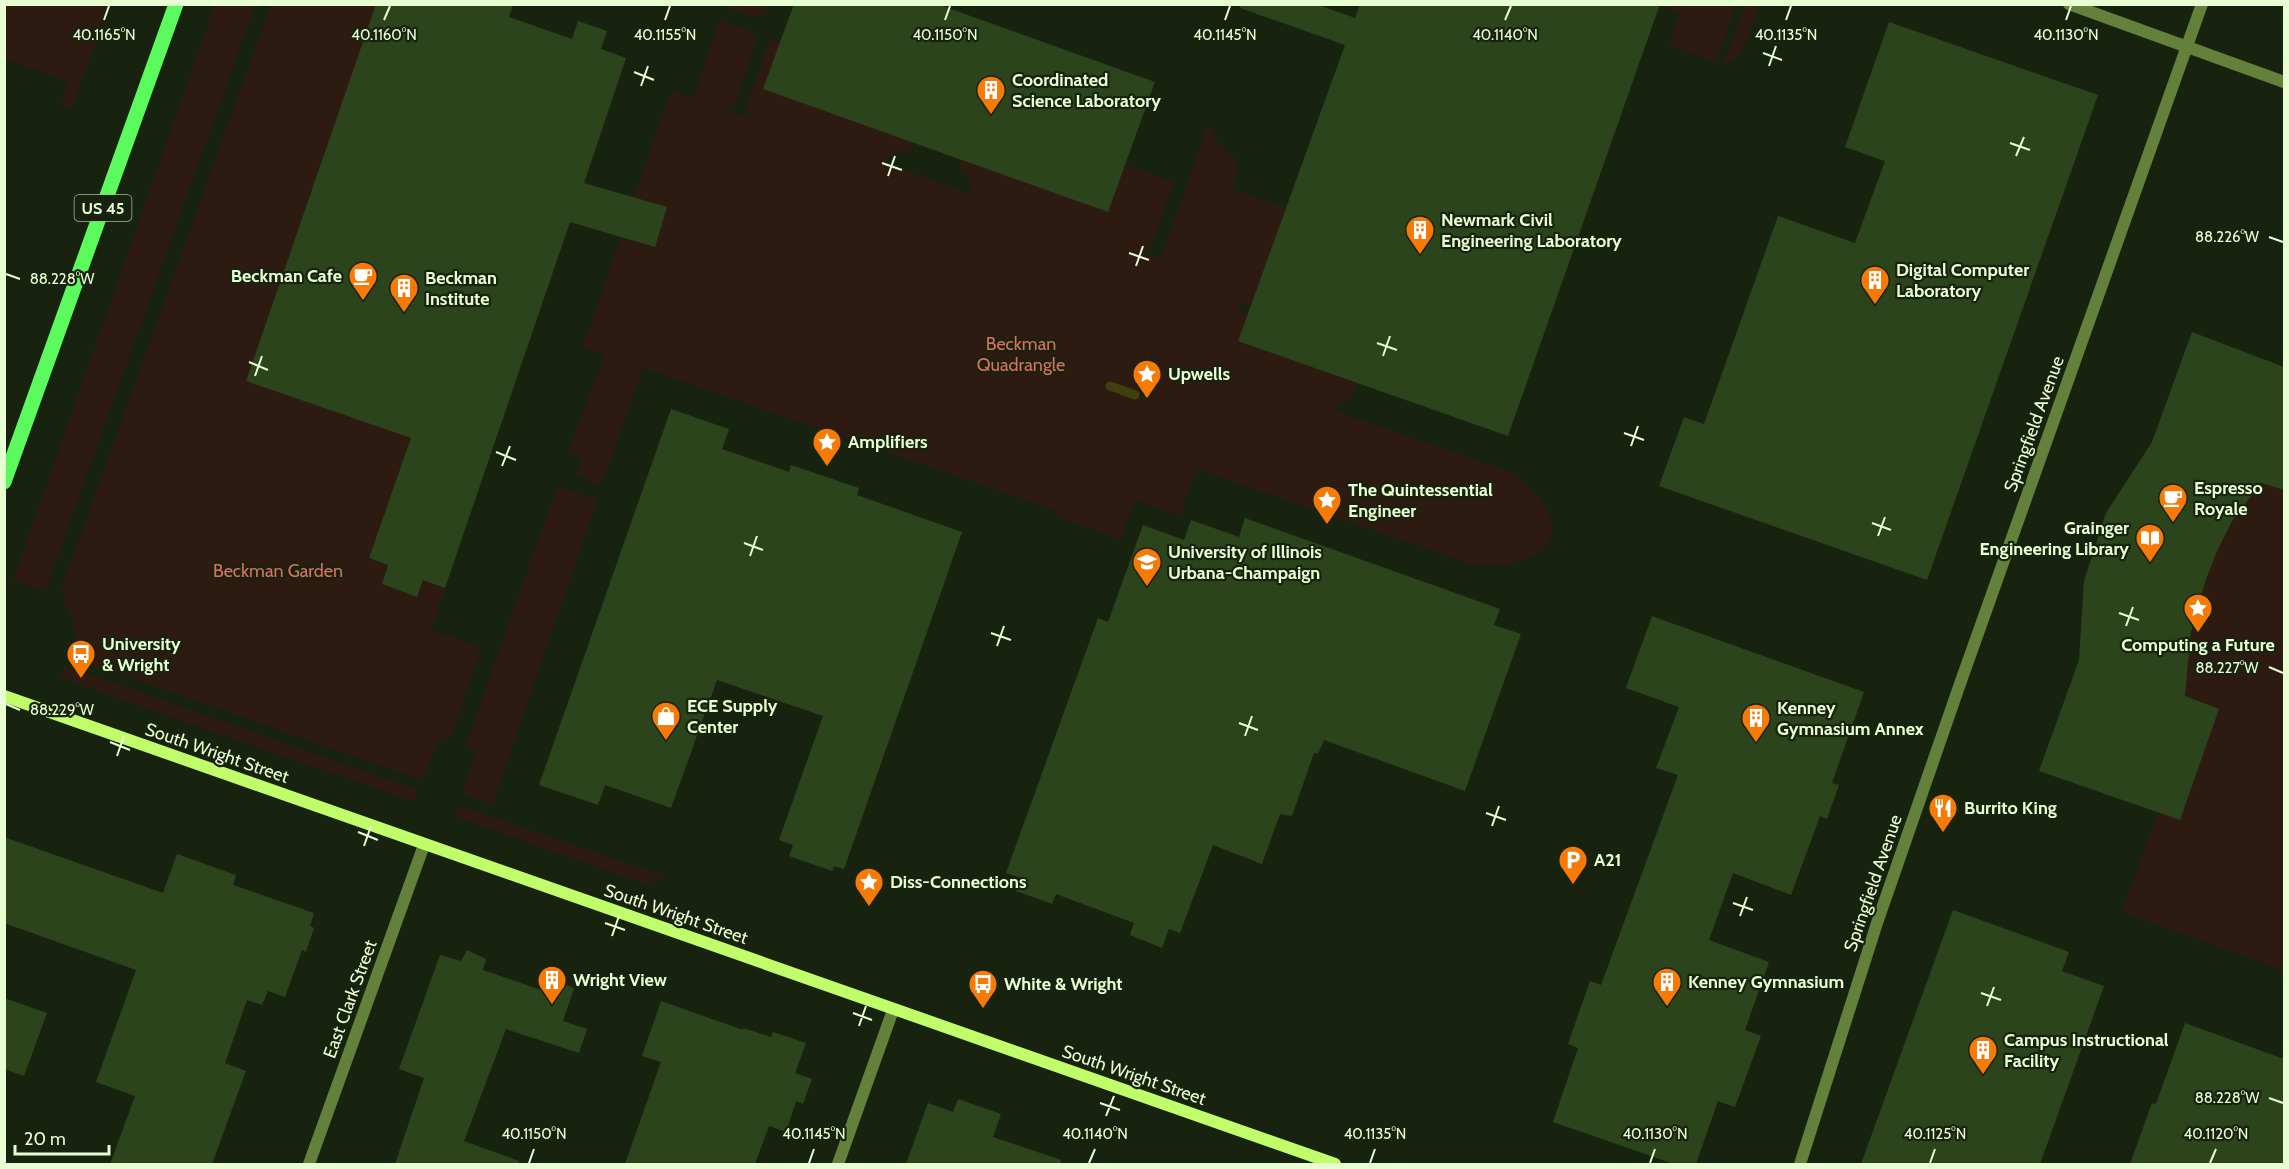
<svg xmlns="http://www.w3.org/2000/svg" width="2289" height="1169" font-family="Cabin,sans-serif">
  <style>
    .green { fill: #2d1b12 }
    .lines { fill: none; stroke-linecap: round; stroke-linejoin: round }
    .stream { stroke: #3f400b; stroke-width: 9 }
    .building { fill: #2c441b }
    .minor { stroke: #63813b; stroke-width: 12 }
    .tertiary { stroke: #63813b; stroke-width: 12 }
    .secondary { stroke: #c1fc6b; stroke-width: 12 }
    .primary { stroke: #5bfb5d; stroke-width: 15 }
    .ticks { fill: none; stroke: #e8fed2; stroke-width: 2 }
    .labels { text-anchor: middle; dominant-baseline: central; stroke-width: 4.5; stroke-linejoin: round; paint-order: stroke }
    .shield { fill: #18230f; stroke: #aabc98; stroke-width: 1.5 }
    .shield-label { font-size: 16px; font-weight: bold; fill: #e8fed2 }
    .poi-label { font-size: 18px; font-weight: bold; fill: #e8fed2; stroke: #18230f; text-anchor: start }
    .park-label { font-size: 18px; fill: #dd705f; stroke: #18230f }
    .street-label { font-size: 18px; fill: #e8fed2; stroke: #18230f }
    .ticks-label { font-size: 15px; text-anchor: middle; fill: #e8fed2; stroke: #18230f; stroke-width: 4.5; stroke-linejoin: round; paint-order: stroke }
  </style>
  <rect width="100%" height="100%" fill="#18230f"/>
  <path class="green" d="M 5,4 L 110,5 L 71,109 L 65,108 L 61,103 L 68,81 L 5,59 Z
    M 215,5 L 255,5 L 45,591 L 13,580 Z
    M 271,5 L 376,5 L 246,380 L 411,438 L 369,558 L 388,565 L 382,584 L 417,597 L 423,580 L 445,588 L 431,630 L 477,646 L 480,651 L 450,739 L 442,738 L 438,741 L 425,775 L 419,779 L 69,656 L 77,631 L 72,629 C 74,619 70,610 62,603 L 65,593 L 61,590 Z
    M 725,5 L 769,5 L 765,15 L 758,18 L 730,9 Z
    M 1658,5 L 1736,5 L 1716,62 L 1668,45 L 1680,13 Z
    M 1745,5 L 1758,5 C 1751,24 1747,60 1723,65 Z
    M 722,21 L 748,30 L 757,39 L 736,102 L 729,108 L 724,110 L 752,119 L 746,113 L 746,108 L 770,39 L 780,43 L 914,142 L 910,153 C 898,150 890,153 884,163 L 969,193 C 972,181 968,175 958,170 L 960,159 L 1108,212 L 1126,164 L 1174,182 L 1151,247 L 1141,252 L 1161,259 L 1206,129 L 1212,127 C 1214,145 1230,149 1239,163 L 1232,189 L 1286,208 L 1251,305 L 1240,302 L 1238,309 L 1248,313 L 1238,341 L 1357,382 L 1350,402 L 1340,401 L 1333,410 L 1510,472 C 1529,485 1561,513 1550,540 C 1547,548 1540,551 1533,555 C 1512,567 1492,568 1469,563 L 1196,469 L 1180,516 L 1135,500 L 1120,539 L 1057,517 L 1055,511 L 1052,509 L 641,367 L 641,374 L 603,481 L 599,485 L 588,481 L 588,478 L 576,474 L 582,457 L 568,452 L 605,355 L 583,347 L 671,91 L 694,98 L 718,23 Z
    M 2261,483 L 2284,490 L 2284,970 L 2122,912 L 2158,812 L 2219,709 L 2185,696 C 2191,617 2207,544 2261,483 Z
    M 557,486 L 583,496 L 584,493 L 596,499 L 596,504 L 493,802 L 489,804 L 463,793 L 475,754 L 472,748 L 466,746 Z
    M 65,666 L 415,789 L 417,793 L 415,802 L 60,678 Z
    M 460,806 L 662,875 L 655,881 L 645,884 L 454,816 Z"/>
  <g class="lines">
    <path class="stream" d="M 1110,386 L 1135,395"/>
  </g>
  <path class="building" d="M 376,4 L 513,4 L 509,17 L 572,39 L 578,21 L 607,31 L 601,49 L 626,58 L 584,183 L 667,207 L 655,247 L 570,222 L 445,588 L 423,580 L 417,597 L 382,584 L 388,565 L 369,558 L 411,438 L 246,381 Z
    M 794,4 L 937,4 L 1155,82 L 1108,212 L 763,89 Z
    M 1241,4 L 1316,4 L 1355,18 L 1360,4 L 1660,4 L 1508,436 L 1238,341 L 1345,45 L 1240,8 Z
    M 1889,22 L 2098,95 L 1927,580 L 1659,486 L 1684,417 L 1704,424 L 1778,216 L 1855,243 L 1885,161 L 1845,147 Z
    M 2192,332 L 2284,367 L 2284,490 L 2261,483 L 2232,521 L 2218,549 L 2206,579 L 2191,632 L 2185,696 L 2219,709 L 2180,820 L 2039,771 L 2079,660 L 2084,581 L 2106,513 L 2152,442 Z
    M 671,409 L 729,429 L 722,449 L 789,472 L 791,465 L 859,488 L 857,495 L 962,532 L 844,869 L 834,866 L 832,871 L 789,856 L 793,845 L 779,840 L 823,716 L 717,680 L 671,808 L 605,785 L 598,805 L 539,785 Z
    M 1245,518 L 1500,609 L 1494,625 L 1521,634 L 1465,791 L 1324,740 L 1318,754 L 1314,753 L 1292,816 L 1280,814 L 1262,864 L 1213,845 L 1180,933 L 1169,929 L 1162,948 L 1130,935 L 1134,923 L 1056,894 L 1052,904 L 1016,891 L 1021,878 L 1006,873 L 1098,618 L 1108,622 L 1143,525 L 1184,540 L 1191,520 L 1239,537 Z
    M 1652,616 L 1864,692 L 1832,783 L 1839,785 L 1827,819 L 1820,816 L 1791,895 L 1733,873 L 1709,940 L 1769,962 L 1745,1030 L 1761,1036 L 1735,1107 L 1718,1101 L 1696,1164 L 1674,1164 L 1553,1122 L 1578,1048 L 1568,1044 L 1590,981 L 1601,985 L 1678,775 L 1656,768 L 1679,707 L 1626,688 Z
    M 4,837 L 163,893 L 177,854 L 236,875 L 233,885 L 314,913 L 310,926 L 314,928 L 306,952 L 302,950 L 285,997 L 268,991 L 262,1005 L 247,1000 L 225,1063 L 246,1071 L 212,1164 L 110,1164 L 135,1096 L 96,1082 L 136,970 L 4,923 Z
    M 1953,910 L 2069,952 L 2062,971 L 2104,986 L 2040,1164 L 1861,1164 Z
    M 467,950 L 486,959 L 483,970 L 541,990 L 546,976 L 574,988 L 563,1021 L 587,1029 L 579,1053 L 506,1029 L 464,1141 L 519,1161 L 518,1164 L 395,1164 L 424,1078 L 399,1069 L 440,955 L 461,961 Z
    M 4,998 L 47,1013 L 24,1076 L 4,1069 Z
    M 661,1001 L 743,1030 L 743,1028 L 771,1037 L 773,1032 L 806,1043 L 795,1073 L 812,1079 L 803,1104 L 796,1101 L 786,1132 L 769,1126 L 755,1164 L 625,1164 L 661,1062 L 642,1056 Z
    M 2185,1023 L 2284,1059 L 2284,1164 L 2130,1164 L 2152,1103 L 2156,1104 Z
    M 958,1099 L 1001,1114 L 993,1137 L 1061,1160 L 1060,1164 L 906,1164 L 928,1103 L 953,1112 Z"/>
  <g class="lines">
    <path class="minor" d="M 2069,4 L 2284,82
      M 309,1164 L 424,845"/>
    <path class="tertiary" d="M 838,1164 L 893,1010
      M 1800,1164 L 1877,923 L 1961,681 L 2202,4"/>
    <path class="secondary" d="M 4,696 L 1335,1164"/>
    <path class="primary" d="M 4,482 L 176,4"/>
  </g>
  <path class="ticks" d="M 104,20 L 109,6M 384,20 L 390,6M 665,20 L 670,6M 945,20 L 950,6M 1225,20 L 1230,6M 1505,20 L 1511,6M 1786,20 L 1791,6M 2066,20 L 2071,6M 1763,53 L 1782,60M 1769,66 L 1776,46M 634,72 L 654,80M 641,86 L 648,66M 2010,143 L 2030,150M 2016,156 L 2024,137M 882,163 L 902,170M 888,176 L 895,156M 2269,237 L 2283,242M 1129,253 L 1149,260M 1136,266 L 1143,246M 6,274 L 20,279M 1377,343 L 1397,350M 1383,356 L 1390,336M 249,362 L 268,370M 255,376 L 262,356M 1624,433 L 1644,440M 1631,446 L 1638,426M 496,452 L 516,460M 502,466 L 510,446M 1872,523 L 1891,530M 1878,536 L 1885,517M 744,543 L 763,550M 750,556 L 757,536M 2119,613 L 2139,620M 2126,626 L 2133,607M 991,633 L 1011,640M 997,646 L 1004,626M 2269,667 L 2283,673M 6,704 L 20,710M 1239,723 L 1258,730M 1245,736 L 1252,716M 110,742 L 130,750M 117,756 L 124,736M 1486,813 L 1506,820M 1492,826 L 1499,806M 358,832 L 378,840M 364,846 L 371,826M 1733,903 L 1753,910M 1740,916 L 1747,897M 605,923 L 625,930M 612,936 L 619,916M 1981,993 L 2001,1000M 1987,1006 L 1994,987M 853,1013 L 872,1020M 859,1026 L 866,1006M 2269,1098 L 2283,1103M 1100,1103 L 1120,1110M 1106,1116 L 1114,1096M 529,1163 L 534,1149M 809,1163 L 814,1149M 1089,1163 L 1095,1149M 1370,1163 L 1375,1149M 1650,1163 L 1655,1149M 1930,1163 L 1935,1149M 2210,1163 L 2216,1149"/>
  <defs>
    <g id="building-pin" transform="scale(1.5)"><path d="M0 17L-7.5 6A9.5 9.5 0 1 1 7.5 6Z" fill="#f67a05" stroke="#18230f"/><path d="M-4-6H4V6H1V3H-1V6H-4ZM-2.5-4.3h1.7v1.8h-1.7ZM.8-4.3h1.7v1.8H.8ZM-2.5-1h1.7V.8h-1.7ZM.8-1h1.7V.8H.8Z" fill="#fff"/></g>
    <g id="cafe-pin" transform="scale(1.5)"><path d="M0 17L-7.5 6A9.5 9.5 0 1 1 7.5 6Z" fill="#f67a05" stroke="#18230f"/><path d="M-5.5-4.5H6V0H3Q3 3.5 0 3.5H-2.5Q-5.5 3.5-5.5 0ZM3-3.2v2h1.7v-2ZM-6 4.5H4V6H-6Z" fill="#fff"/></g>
    <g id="sight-pin" transform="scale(1.5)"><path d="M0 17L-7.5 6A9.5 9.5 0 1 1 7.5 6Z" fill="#f67a05" stroke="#18230f"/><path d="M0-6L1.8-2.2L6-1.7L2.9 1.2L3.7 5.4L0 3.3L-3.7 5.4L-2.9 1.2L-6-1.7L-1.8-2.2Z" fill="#fff"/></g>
    <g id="library-pin" transform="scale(1.5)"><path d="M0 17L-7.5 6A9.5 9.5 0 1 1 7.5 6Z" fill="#f67a05" stroke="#18230f"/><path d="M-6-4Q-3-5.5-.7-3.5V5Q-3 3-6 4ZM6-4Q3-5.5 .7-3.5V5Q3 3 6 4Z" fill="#fff"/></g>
    <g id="university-pin" transform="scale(1.5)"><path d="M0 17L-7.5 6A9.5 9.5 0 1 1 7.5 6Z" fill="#f67a05" stroke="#18230f"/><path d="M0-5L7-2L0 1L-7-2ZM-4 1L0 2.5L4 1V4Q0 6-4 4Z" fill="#fff"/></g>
    <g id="bus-pin" transform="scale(1.5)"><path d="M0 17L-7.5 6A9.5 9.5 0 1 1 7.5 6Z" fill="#f67a05" stroke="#18230f"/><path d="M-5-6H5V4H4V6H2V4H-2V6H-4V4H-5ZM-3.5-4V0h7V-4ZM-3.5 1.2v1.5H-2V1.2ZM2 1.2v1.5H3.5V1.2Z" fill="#fff"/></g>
    <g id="shop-pin" transform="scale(1.5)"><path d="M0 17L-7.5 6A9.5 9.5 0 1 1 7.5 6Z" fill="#f67a05" stroke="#18230f"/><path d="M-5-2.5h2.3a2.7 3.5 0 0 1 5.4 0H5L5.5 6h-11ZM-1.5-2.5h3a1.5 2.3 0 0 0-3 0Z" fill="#fff"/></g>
    <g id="restaurant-pin" transform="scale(1.5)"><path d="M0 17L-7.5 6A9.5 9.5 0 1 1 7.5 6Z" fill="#f67a05" stroke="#18230f"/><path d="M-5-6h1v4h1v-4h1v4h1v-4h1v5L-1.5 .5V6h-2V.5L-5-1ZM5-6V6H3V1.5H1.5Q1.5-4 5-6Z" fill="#fff"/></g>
    <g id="parking-pin" transform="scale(1.5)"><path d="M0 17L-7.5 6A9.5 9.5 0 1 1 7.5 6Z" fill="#f67a05" stroke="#18230f"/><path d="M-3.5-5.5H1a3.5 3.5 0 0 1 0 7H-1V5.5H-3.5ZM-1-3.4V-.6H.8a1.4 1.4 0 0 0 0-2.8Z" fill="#fff"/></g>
  </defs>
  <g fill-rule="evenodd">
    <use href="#building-pin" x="991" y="90"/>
    <use href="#building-pin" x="1420" y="230"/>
    <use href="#cafe-pin" x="363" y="276"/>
    <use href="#building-pin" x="1875" y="280"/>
    <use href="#building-pin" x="404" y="288"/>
    <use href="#sight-pin" x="1147" y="374"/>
    <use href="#sight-pin" x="827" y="442"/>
    <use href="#cafe-pin" x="2173" y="498"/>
    <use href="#sight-pin" x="1327" y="500"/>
    <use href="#library-pin" x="2150" y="538"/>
    <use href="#university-pin" x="1147" y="562"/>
    <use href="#sight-pin" x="2198" y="608"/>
    <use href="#bus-pin" x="81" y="654"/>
    <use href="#shop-pin" x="666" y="716"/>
    <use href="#building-pin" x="1756" y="718"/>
    <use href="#restaurant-pin" x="1943" y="808"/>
    <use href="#parking-pin" x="1573" y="860"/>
    <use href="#sight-pin" x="869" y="882"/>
    <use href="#building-pin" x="552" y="980"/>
    <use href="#building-pin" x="1667" y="982"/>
    <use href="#bus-pin" x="983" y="984"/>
    <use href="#building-pin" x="1983" y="1050"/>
  </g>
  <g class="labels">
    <rect class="shield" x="74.5" y="195" width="57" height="26" rx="4.5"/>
    <g class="shield-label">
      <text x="103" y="208">US 45</text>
    </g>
    <g class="poi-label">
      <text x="1012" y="80">Coordinated<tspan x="1012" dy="21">Science Laboratory</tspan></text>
      <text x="1441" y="220">Newmark Civil<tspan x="1441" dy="21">Engineering Laboratory</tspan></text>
      <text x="1896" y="270">Digital Computer<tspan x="1896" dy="21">Laboratory</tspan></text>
      <text x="342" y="276" text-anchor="end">Beckman Cafe</text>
      <text x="425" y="278">Beckman<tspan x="425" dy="21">Institute</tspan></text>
      <text x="1168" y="374">Upwells</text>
      <text x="848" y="442">Amplifiers</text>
      <text x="2194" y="488">Espresso<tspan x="2194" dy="21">Royale</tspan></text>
      <text x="1348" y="490">The Quintessential<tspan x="1348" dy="21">Engineer</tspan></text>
      <text x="2129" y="528" text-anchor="end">Grainger<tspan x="2129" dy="21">Engineering Library</tspan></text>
      <text x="1168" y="552">University of Illinois<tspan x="1168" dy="21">Urbana-Champaign</tspan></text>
      <text x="102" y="644">University<tspan x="102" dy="21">&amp; Wright</tspan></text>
      <text x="2198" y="645" text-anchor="middle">Computing a Future</text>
      <text x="687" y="706">ECE Supply<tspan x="687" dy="21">Center</tspan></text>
      <text x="1777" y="708">Kenney<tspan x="1777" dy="21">Gymnasium Annex</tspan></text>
      <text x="1964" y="808">Burrito King</text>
      <text x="1594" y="860">A21</text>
      <text x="890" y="882">Diss-Connections</text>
      <text x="573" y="980">Wright View</text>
      <text x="1688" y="982">Kenney Gymnasium</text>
      <text x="1004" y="984">White &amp; Wright</text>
      <text x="2004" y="1040">Campus Instructional<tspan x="2004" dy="21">Facility</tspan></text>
    </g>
    <g class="park-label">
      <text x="1021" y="344">Beckman<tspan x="1021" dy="21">Quadrangle</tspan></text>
      <text x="278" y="571">Beckman Garden</text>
    </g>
    <g class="street-label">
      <text transform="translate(2034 424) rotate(-70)">Springfield Avenue</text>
      <text transform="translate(217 753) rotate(19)">South Wright Street</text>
      <text transform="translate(1873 883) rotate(-71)">Springfield Avenue</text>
      <text transform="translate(676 914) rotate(19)">South Wright Street</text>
      <text transform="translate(350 999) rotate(-70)">East Clark Street</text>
      <text transform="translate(1134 1075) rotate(19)">South Wright Street</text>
    </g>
  </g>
  <g class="ticks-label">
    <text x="104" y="40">40.1165°N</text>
    <text x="384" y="40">40.1160°N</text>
    <text x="665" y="40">40.1155°N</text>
    <text x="945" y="40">40.1150°N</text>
    <text x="1225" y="40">40.1145°N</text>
    <text x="1505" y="40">40.1140°N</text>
    <text x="1786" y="40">40.1135°N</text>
    <text x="2066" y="40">40.1130°N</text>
    <text x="2227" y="242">88.226°W</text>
    <text x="62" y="284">88.228°W</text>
    <text x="2227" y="673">88.227°W</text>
    <text x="62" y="715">88.229°W</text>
    <text x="2227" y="1103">88.228°W</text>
    <text x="534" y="1139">40.1150°N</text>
    <text x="814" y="1139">40.1145°N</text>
    <text x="1095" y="1139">40.1140°N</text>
    <text x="1375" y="1139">40.1135°N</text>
    <text x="1655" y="1139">40.1130°N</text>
    <text x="1935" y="1139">40.1125°N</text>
    <text x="2216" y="1139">40.1120°N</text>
  </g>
  <rect width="2289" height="1169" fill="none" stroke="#e8fed2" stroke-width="12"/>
  <path d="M15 1145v9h94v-9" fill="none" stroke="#e8fed2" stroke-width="3"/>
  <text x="24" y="1145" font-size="18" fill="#e8fed2" stroke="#18230f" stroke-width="4.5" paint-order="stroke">20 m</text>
</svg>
